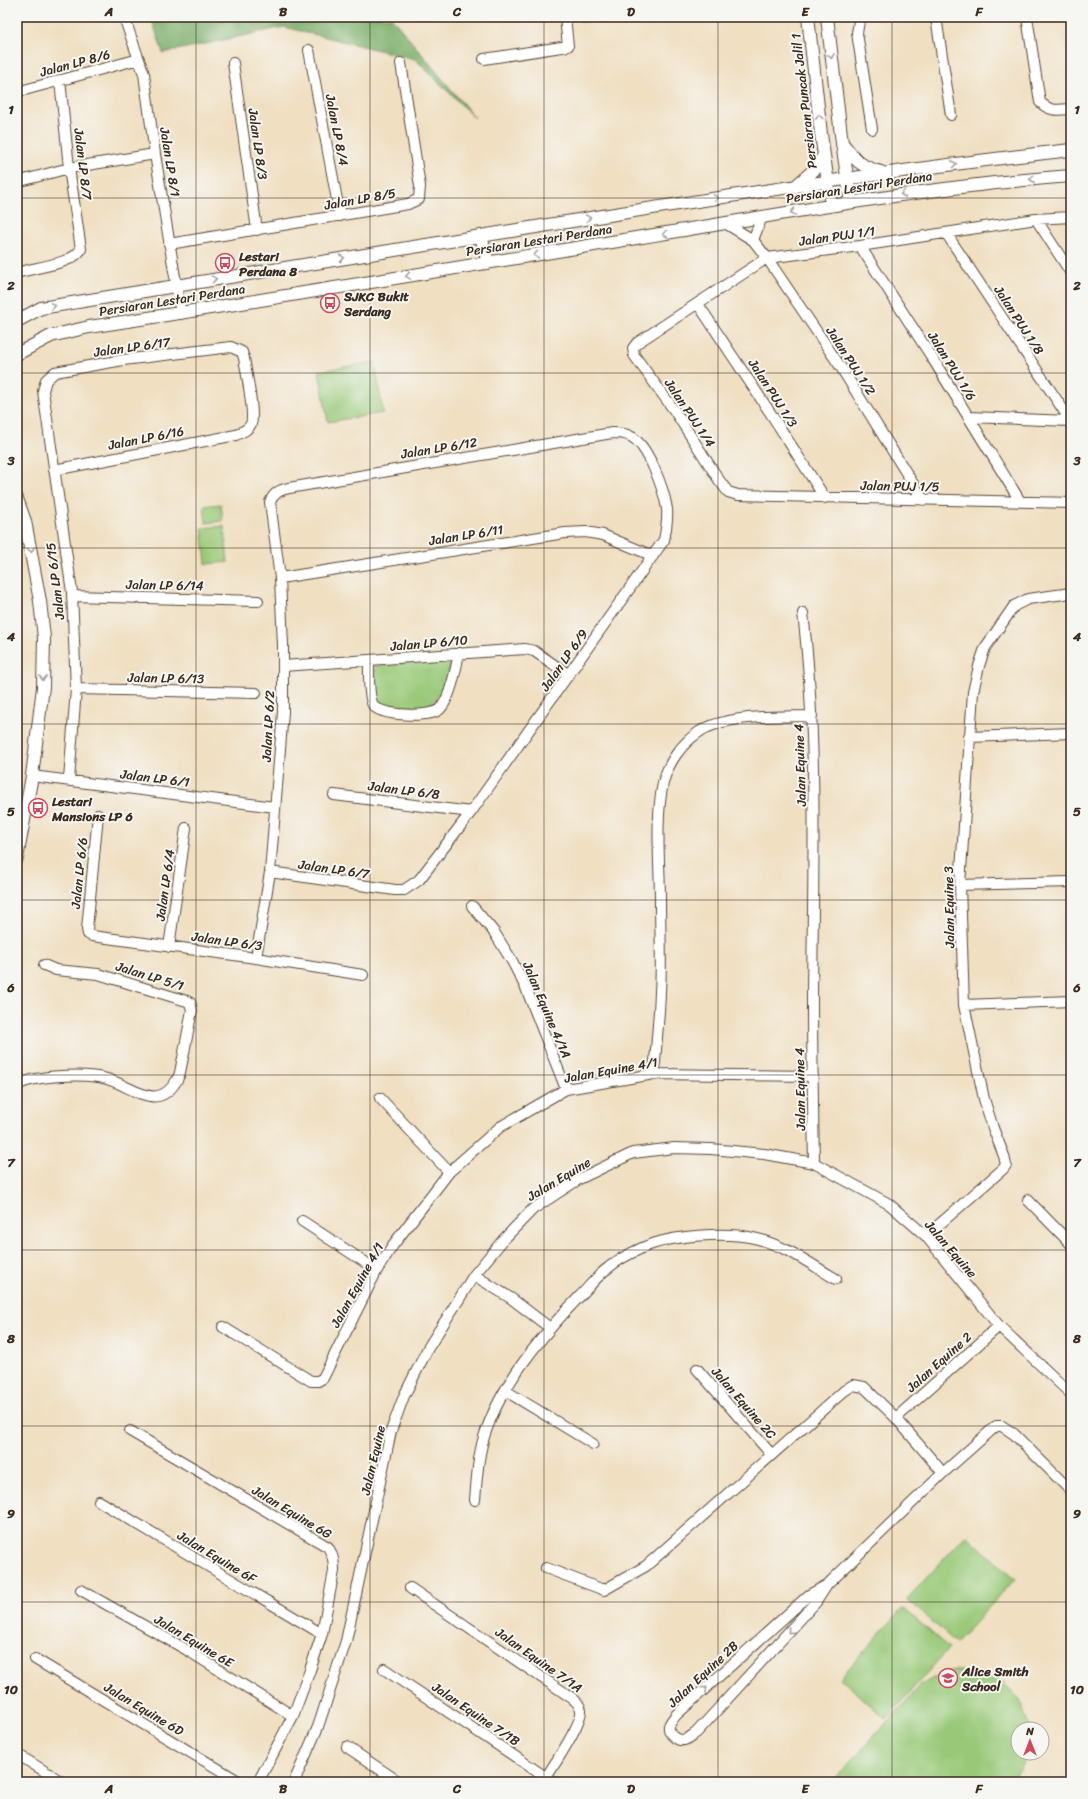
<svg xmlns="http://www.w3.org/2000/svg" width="1088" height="1799" font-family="Sriracha,sans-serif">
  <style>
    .green { fill: #99c978; stroke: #6a7a4b }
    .forest { fill: #7aad68; stroke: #5a6c43 }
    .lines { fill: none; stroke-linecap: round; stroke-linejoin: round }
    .minor-casing { stroke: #564536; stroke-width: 12 }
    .major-casing { stroke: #564536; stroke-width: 14 }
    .minor { stroke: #fff; stroke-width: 10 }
    .major { stroke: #fff; stroke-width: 12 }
    .oneway { stroke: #a79f9a }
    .grid { fill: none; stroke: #3b2a1e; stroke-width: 1; stroke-opacity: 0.55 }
    .labels { text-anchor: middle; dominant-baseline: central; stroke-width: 4; stroke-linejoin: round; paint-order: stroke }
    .street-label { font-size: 13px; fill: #3b2a1e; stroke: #f6f6f2 }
    .poi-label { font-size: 13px; font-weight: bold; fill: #3b2a1e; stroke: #f6f6f2; text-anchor: start }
    .neatline { fill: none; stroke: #3b2a1e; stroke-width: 1.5 }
    .grid-label { font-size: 13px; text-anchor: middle; font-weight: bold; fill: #3b2a1e }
  </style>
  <rect width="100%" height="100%" fill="#f6f6f2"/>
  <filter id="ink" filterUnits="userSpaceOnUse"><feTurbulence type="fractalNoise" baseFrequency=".025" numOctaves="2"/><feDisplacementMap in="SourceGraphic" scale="8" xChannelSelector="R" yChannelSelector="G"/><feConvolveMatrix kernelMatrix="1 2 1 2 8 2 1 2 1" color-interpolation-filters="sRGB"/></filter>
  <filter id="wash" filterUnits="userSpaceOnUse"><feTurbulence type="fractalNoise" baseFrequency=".012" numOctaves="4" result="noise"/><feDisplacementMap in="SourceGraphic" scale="16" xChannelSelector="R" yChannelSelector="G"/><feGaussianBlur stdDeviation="0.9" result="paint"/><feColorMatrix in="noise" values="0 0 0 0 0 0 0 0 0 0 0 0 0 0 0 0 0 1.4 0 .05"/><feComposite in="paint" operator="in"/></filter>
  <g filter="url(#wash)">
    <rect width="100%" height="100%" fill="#f0dfc1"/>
    <path class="green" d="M 580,17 L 614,17 L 581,22 Z
      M 375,362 L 383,413 L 328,422 L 319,371 Z
      M 221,504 L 223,521 L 206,523 L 204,506 Z
      M 224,526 L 228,562 L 206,564 L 202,528 Z
      M 451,657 C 448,682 445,691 425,708 L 385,706 L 376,698 L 375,666 Z
      M 966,1535 L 1015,1579 L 956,1643 L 907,1599 Z
      M 903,1608 L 949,1648 L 886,1719 L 840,1678 Z
      M 960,1670 C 1000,1673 1021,1689 1029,1729 L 1018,1729 L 1018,1753 L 1027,1753 L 1021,1768 L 1009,1782 L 832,1782 L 921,1685 L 942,1673 Z"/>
    <path class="forest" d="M 151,17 L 391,17 L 475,118 L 415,59 L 284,27 L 163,53 Z"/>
  </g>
  <g filter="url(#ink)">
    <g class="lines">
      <g class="minor-casing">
        <path id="minor" d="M 124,17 L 144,74 L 155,154 L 181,314
          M 863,17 L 859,21 L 857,33 L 872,129
          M 936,17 L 951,115
          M 1027,17 L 1040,102 C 1050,112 1058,110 1071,109
          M 309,50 L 340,216
          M 484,59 L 568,46 L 565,17
          M 233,63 L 257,230
          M 17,92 L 139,59
          M 17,182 L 69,168 L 155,154
          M 1071,217 L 1036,219 L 860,246 L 767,258 L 637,343 L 633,348 L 634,355 L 674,410 L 719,480 L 728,492 L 738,495 L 1071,503
          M 1036,219 L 1071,273
          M 725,223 L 753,240 L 767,258 L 842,369 L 923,500
          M 946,233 L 1070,420
          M 753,240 L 762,217
          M 169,244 L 408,204 L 419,199 L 420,186 L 401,63
          M 860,246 L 931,356 L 1020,501
          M 17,273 C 32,267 73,265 81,249 L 69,168 L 60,80
          M 698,304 L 771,414 L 825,498
          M 969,417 L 1071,421
          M 54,470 L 236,435 C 242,432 248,430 251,424 C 255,414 246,371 244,358 L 242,352 L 231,347 L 123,360 L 55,372 L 46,380 L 43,391 L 72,592 L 76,689 L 69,780
          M 280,578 L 565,533 L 586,532 L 603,535 L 653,556
          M 72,596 L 258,601
          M 803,613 C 818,741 813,869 812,997 C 812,1052 813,1108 814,1163
          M 369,662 C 369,672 368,695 373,705 C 380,716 430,718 440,709 C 451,698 456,668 459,653
          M 283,666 L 525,649 L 534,651 L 569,675
          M 76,689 L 256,693
          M 969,737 L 1071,733
          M 32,776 L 275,807
          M 334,795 L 471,812
          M 98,815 L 87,929 L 88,934 L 92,936 L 256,958 L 363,975
          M 960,885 L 1071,882
          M 472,906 L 494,932 L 512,961 L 526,988 L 566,1089
          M 169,947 L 186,828
          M 256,958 L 270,872 L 283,712 L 283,645 L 280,578 L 270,502 C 274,493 279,490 289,488 L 612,433 C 618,433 624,433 630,436 C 648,444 664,490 667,509 C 668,519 666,530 664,540 L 471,812 L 419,880 L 404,890 L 395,890 L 270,872
          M 964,1005 L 1071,1001
          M 654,1074 C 656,1047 659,1019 660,992 C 662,962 660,931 660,901 C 660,864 655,820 663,783 C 668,763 681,744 699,732 C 726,714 779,717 812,716
          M 17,1085 C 36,1075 86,1073 107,1079 C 133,1086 158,1115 178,1078 C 181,1073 181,1064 183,1058 C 186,1042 189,1026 192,1010 L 190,1002 L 98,974 L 56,970 L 44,965
          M 380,1098 L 449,1172
          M 1028,1200 L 1071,1244
          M 302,1221 L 377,1270
          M 926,1236 L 1003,1169 L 1006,1165 L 1004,1156 L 993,1128 L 984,1099 L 964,1005 L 960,885 L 973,692 L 979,666 L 985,648 L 1014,606 L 1028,599 L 1071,593
          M 474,1275 L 512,1299 L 550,1328
          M 223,1327 L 311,1381 L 318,1381 L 323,1378 L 377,1270 L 393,1245 L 449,1172 L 500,1127 L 566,1089 L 654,1074 L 813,1076
          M 697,1369 L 771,1454
          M 506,1391 L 593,1444
          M 896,1418 L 999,1326
          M 130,1431 L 328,1547 C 333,1555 334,1561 334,1571 L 322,1634 L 310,1670 L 293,1716 L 258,1782
          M 475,1500 C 477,1477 478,1453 486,1431 C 503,1381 544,1333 580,1296 C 589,1287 598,1275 608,1268 C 617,1260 631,1253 642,1248 C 671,1235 727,1231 758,1239 C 786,1246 812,1265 836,1279
          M 99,1501 L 322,1634
          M 546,1568 L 604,1590 L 646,1566 L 844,1391 L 853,1385 L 864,1387 L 896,1418 L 943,1473
          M 827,1585 L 809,1595 L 676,1715 C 674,1718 670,1722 669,1726 C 668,1734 677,1741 684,1740 C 689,1739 692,1735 696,1733 L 816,1602 L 827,1585 L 943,1473 L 996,1426 L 1002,1426 L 1014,1434 L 1071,1491
          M 410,1588 L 572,1698 C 576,1701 580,1705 581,1710 C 583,1722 551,1770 543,1782
          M 81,1590 L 187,1650 L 293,1716
          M 35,1659 L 240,1782
          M 384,1669 L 553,1782
          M 347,1747 L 399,1782
          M 17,1754 L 62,1782
          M 294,1782 L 318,1727 L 346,1641 L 391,1431 L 404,1396 L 428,1348 L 461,1296 L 474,1275 L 503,1240 L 533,1209 L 579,1179 L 633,1153 L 674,1148 L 711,1149 L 764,1154 L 814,1163 L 889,1204 L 926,1236 L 999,1326 L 1071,1394"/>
      </g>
      <g class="major-casing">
        <path id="major" d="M 808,17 L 821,134 L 831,205
          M 827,17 L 842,143 L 851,202
          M 843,144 C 855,160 861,167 881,172
          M 797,185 L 814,170 L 824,155
          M 481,236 L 488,263
          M 17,321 L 41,308 C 232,276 423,244 615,214 C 766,190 918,167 1071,150
          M 17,354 L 51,336 L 89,327 C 281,298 473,265 666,233 C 800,211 934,186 1071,176
          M 17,499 L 25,521 L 40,601 L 44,638 L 43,687 L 32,776 L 17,858"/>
      </g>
      <use href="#minor" class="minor"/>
      <use href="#major" class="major"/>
    </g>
    <defs><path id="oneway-chevron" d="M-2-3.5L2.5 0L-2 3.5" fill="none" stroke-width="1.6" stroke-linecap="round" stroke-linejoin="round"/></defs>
    <g class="oneway">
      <use href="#oneway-chevron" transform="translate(831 56) rotate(83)"/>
      <use href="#oneway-chevron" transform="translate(819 117) rotate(-97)"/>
      <use href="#oneway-chevron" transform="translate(954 164) rotate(-8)"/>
      <use href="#oneway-chevron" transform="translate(1032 179) rotate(175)"/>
      <use href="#oneway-chevron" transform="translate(903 194) rotate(172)"/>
      <use href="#oneway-chevron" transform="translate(716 198) rotate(-9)"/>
      <use href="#oneway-chevron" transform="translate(793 212) rotate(170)"/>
      <use href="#oneway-chevron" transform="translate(588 218) rotate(-9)"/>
      <use href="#oneway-chevron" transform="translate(665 234) rotate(171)"/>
      <use href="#oneway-chevron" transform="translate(536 255) rotate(171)"/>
      <use href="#oneway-chevron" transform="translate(342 258) rotate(-9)"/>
      <use href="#oneway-chevron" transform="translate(408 276) rotate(171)"/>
      <use href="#oneway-chevron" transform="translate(214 279) rotate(-9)"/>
      <use href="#oneway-chevron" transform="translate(53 306) rotate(-9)"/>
      <use href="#oneway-chevron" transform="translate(31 550) rotate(79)"/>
      <use href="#oneway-chevron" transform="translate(43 678) rotate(91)"/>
      <use href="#oneway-chevron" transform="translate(790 1631) rotate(133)"/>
      <use href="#oneway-chevron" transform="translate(705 1689) rotate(-42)"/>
    </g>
  </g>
  <path class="grid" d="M 196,17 L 196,1782M 370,17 L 370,1782M 544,17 L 544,1782M 718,17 L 718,1782M 892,17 L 892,1782M 17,198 L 1071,198M 17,373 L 1071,373M 17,548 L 1071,548M 17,724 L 1071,724M 17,900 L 1071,900M 17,1075 L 1071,1075M 17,1250 L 1071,1250M 17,1426 L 1071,1426M 17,1602 L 1071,1602"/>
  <defs>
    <g id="bus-ring" transform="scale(1)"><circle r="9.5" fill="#f6f6f2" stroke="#d1495b" stroke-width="1.5"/><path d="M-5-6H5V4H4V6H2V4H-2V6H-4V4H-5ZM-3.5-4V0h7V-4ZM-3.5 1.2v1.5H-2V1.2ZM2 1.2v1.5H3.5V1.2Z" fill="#d1495b"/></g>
    <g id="school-ring" transform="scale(1)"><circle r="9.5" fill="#f6f6f2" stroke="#d1495b" stroke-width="1.5"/><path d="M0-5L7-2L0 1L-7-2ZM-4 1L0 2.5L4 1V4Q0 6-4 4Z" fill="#d1495b"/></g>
  </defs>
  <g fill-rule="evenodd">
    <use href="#bus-ring" x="225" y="263"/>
    <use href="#bus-ring" x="330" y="303"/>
    <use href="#bus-ring" x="38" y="808"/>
    <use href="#school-ring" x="948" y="1678"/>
  </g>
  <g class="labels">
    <g class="street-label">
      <text transform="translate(75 63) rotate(-15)">Jalan LP 8/6</text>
      <text transform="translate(804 101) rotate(-97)">Persiaran Puncak Jalil 1</text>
      <text transform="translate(337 130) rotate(79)">Jalan LP 8/4</text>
      <text transform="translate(258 144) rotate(82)">Jalan LP 8/3</text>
      <text transform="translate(170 162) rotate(81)">Jalan LP 8/1</text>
      <text transform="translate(83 164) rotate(83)">Jalan LP 8/7</text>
      <text transform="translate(859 187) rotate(-9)">Persiaran Lestari Perdana</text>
      <text transform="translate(360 199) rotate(-10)">Jalan LP 8/5</text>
      <text transform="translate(837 236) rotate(-8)">Jalan PUJ 1/1</text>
      <text transform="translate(539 240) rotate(-9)">Persiaran Lestari Perdana</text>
      <text transform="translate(172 300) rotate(-9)">Persiaran Lestari Perdana</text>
      <text transform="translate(1019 320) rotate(57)">Jalan PUJ 1/8</text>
      <text transform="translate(132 347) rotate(-8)">Jalan LP 6/17</text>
      <text transform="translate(851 361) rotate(57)">Jalan PUJ 1/2</text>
      <text transform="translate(952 366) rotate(58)">Jalan PUJ 1/6</text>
      <text transform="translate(773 393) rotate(57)">Jalan PUJ 1/3</text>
      <text transform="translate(690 413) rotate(56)">Jalan PUJ 1/4</text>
      <text transform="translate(146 438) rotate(-11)">Jalan LP 6/16</text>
      <text transform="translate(439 448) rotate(-9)">Jalan LP 6/12</text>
      <text transform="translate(900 486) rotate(1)">Jalan PUJ 1/5</text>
      <text transform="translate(466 535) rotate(-9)">Jalan LP 6/11</text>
      <text transform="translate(55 581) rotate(-97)">Jalan LP 6/15</text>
      <text transform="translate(165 585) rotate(1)">Jalan LP 6/14</text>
      <text transform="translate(429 643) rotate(-5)">Jalan LP 6/10</text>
      <text transform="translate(564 660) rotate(-55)">Jalan LP 6/9</text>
      <text transform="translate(166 678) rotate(1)">Jalan LP 6/13</text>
      <text transform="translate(268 726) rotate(-87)">Jalan LP 6/2</text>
      <text transform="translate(800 765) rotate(-92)">Jalan Equine 4</text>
      <text transform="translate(155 778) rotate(7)">Jalan LP 6/1</text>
      <text transform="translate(404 790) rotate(7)">Jalan LP 6/8</text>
      <text transform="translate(334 869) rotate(8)">Jalan LP 6/7</text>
      <text transform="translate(79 873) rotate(-84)">Jalan LP 6/6</text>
      <text transform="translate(165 885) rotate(-82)">Jalan LP 6/4</text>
      <text transform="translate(949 907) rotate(-91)">Jalan Equine 3</text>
      <text transform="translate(227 941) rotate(8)">Jalan LP 6/3</text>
      <text transform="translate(150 976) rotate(17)">Jalan LP 5/1</text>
      <text transform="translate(547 1010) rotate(67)">Jalan Equine 4/1A</text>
      <text transform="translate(611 1070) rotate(-10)">Jalan Equine 4/1</text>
      <text transform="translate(800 1089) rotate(-91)">Jalan Equine 4</text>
      <text transform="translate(559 1179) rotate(-31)">Jalan Equine</text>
      <text transform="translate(951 1249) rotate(49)">Jalan Equine</text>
      <text transform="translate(357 1285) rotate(-61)">Jalan Equine 4/1</text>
      <text transform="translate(939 1362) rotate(-42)">Jalan Equine 2</text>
      <text transform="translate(744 1403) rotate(49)">Jalan Equine 2C</text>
      <text transform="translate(373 1460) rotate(-77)">Jalan Equine</text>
      <text transform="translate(292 1512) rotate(31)">Jalan Equine 6G</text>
      <text transform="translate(217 1557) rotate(31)">Jalan Equine 6F</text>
      <text transform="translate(194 1641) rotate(31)">Jalan Equine 6E</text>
      <text transform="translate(539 1660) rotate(35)">Jalan Equine 7/1A</text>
      <text transform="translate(703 1674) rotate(-43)">Jalan Equine 2B</text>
      <text transform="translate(144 1709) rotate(31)">Jalan Equine 6D</text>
      <text transform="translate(476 1714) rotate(34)">Jalan Equine 7/1B</text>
    </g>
    <g class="poi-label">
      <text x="239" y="256">Lestari<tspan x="239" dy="15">Perdana 8</tspan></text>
      <text x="344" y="296">SJKC Bukit<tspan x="344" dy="15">Serdang</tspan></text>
      <text x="52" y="801">Lestari<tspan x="52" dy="15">Mansions LP 6</tspan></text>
      <text x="962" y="1671">Alice Smith<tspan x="962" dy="15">School</tspan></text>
    </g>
  </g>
  <rect width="1088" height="1799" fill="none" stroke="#f6f6f2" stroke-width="44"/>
  <g transform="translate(1030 1741)"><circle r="19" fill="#f6f6f2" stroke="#aba49d"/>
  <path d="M0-3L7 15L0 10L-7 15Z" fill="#d1495b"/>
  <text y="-6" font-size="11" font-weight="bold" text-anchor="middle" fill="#3b2a1e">N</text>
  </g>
  <rect x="22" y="22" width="1044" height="1755" class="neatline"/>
  <g class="grid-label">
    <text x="109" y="16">A</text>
    <text x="283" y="16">B</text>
    <text x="457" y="16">C</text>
    <text x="631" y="16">D</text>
    <text x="805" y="16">E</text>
    <text x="979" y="16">F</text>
    <text x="11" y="114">1</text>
    <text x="1077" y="114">1</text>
    <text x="11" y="290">2</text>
    <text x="1077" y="290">2</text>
    <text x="11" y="465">3</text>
    <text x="1077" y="465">3</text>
    <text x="11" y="641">4</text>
    <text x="1077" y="641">4</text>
    <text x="11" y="816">5</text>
    <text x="1077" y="816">5</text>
    <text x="11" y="992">6</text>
    <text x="1077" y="992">6</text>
    <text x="11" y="1167">7</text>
    <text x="1077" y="1167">7</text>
    <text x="11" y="1343">8</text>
    <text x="1077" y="1343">8</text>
    <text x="11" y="1518">9</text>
    <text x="1077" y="1518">9</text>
    <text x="11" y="1694">10</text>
    <text x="1077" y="1694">10</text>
    <text x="109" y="1793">A</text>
    <text x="283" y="1793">B</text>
    <text x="457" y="1793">C</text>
    <text x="631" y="1793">D</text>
    <text x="805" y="1793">E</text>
    <text x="979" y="1793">F</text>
  </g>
</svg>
